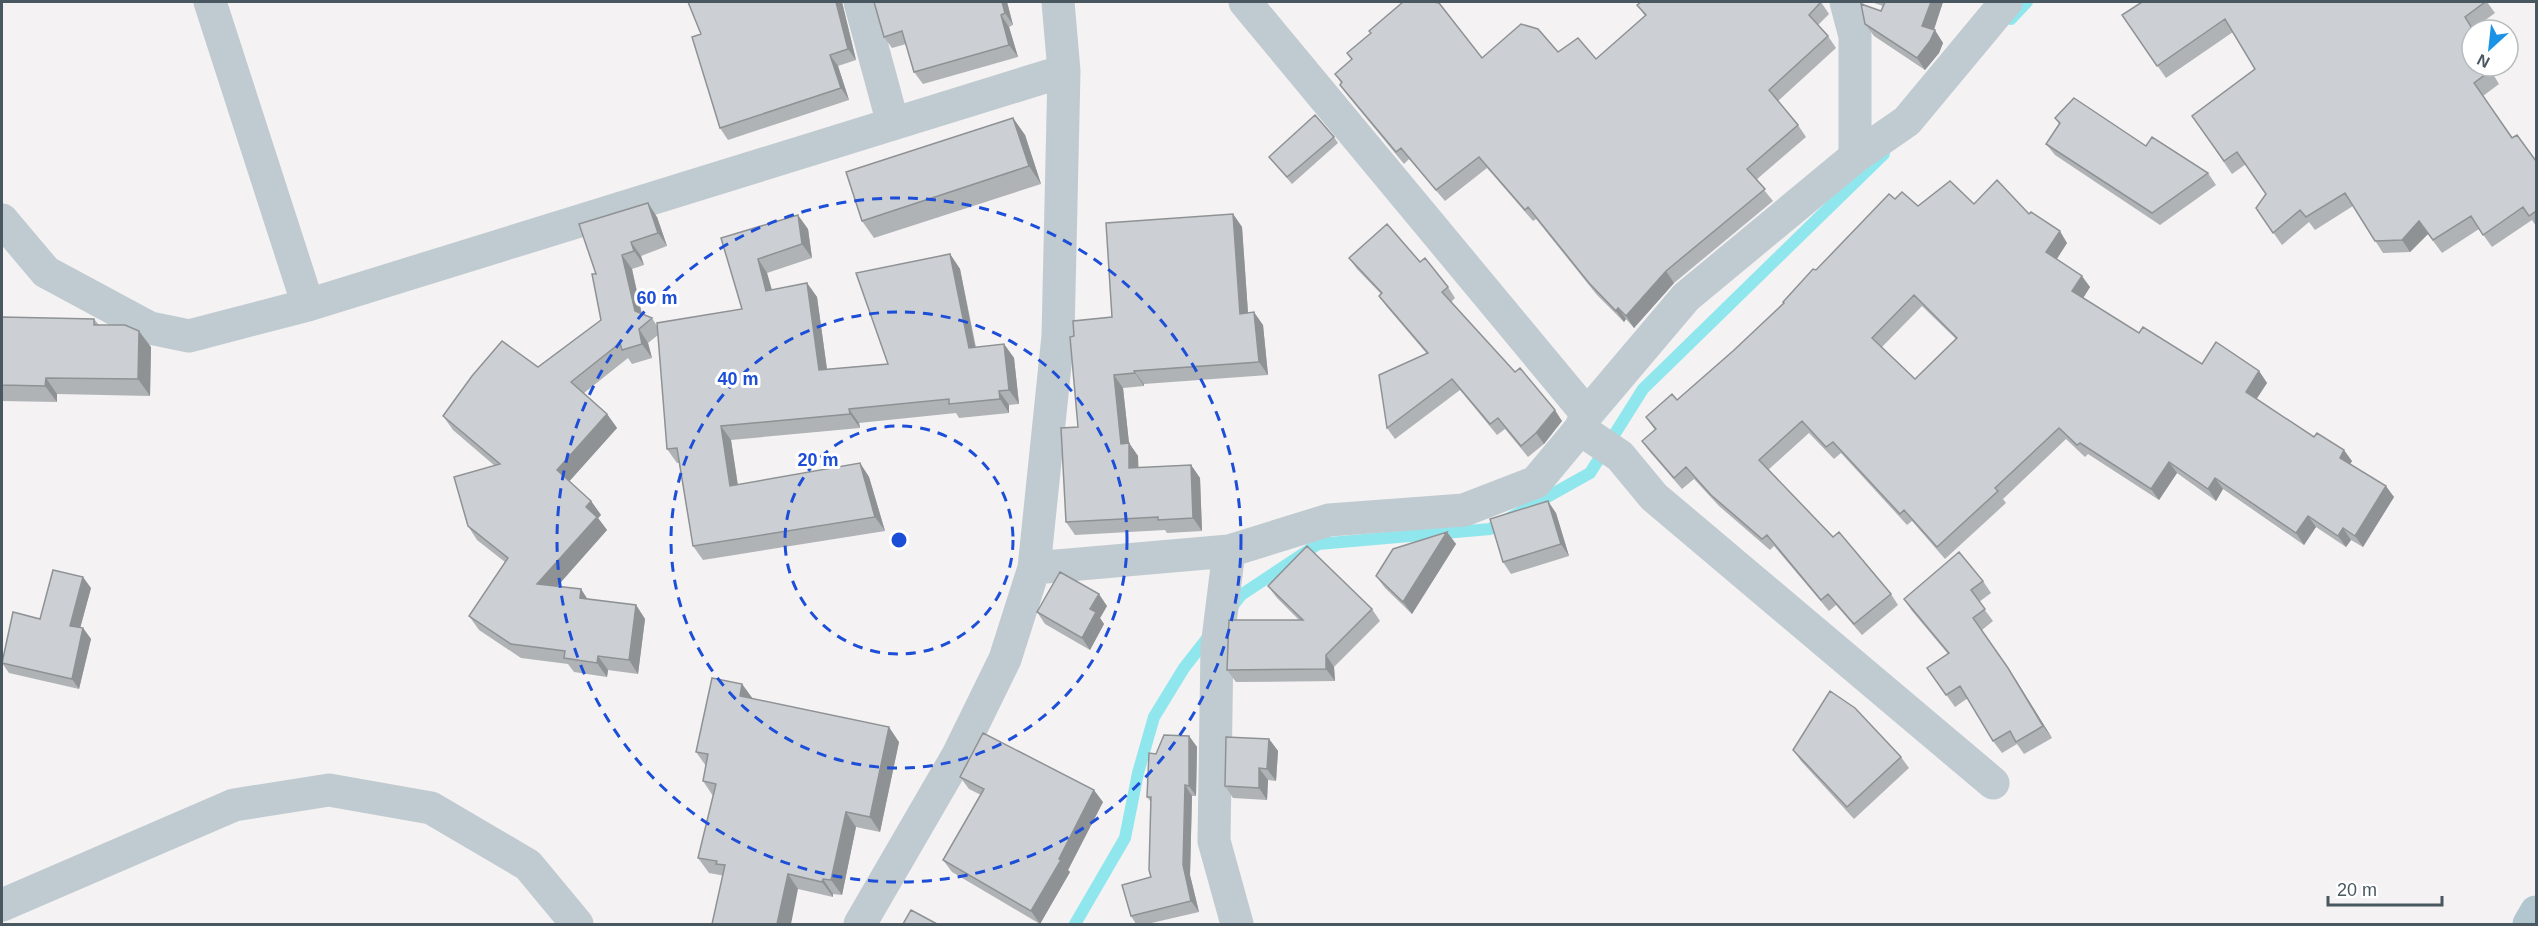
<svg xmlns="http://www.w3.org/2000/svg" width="2538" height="926" font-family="Helvetica,sans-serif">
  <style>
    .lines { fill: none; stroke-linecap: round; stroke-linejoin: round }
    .stream { stroke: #8fe7ed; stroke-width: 12 }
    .street { stroke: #c0cbd1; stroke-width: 33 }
    .primary { stroke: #b2c6d0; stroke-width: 33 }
    .wall { fill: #afb3b6; fill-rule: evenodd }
    .shaded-wall { fill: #8f9294 }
    .building { fill: #ccd0d4; stroke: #8f9294; stroke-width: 1.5; fill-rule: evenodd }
    .ring { fill: none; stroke: #1d4ed8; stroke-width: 3; stroke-dasharray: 10 8 }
    .centre { fill: #1d4ed8; stroke: #fff; stroke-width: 3 }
    .ring-label { font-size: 18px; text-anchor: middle; font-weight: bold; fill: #1d4ed8; stroke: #fff; stroke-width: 6; stroke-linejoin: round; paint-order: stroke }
  </style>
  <rect width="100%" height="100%" fill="#f4f2f2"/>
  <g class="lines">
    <path class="stream" d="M 2011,19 L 2027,2
      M 1231,608 L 1241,595 L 1318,544 L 1490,529 L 1590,473 L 1643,389 L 1884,154
      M 1075,924 L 1125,838 L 1138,773 L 1154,717 L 1184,668 L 1209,636"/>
    <path class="street" d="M 210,2 L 308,305
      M 860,2 L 893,124
      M 1245,2 L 1587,414
      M 1846,2 L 1855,36 L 1855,157
      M 2,220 L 46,272 L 150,328 L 189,336 L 308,305 L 1064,71
      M 1580,429 L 1620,456 L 1654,497 L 1993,783
      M 1229,551 L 1217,647 L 1214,841 L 1237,924
      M 1034,568 L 1229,551 L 1329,520 L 1464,510 L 1536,482 L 1580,429 L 1587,414 L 1686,297 L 1855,157 L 1907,121 L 2006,2
      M 2,905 L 234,805 L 329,790 L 431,808 L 528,865 L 577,924
      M 860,924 L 958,755 L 1005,659 L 1034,568 L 1058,336 L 1064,71 L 1058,2"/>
    <path class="primary" d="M 2529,924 L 2536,912"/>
  </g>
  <path class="wall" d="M 842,2 L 856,60 L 838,66 L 849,100 L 728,140 L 720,128 L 701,34 Z
    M 874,2 L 1007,2 L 1013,25 L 1009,27 L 1018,57 L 923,84 L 914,72 L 906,44 L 892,48 L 884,37 Z
    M 1821,2 L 1829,14 L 1818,25 L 1828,36 L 1836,48 L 1778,101 L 1798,125 L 1806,137 L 1756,180 L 1773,201 L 1674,283 L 1634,328 L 1626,319 L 1624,322 L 1597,295 L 1536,219 L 1533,221 L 1487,168 L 1445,201 L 1409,159 L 1404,164 L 1348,96 L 1340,85 L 1341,83 L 1335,74 L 1482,58 L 1558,52 L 1596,59 L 1645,16 L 1637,5 Z
    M 1873,2 L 1943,2 L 1934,30 L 1943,43 L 1939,53 L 1925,70 L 1874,36 L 1865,24 L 1881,11 L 1883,6 L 1874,3 Z
    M 2142,2 L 2487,2 L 2495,13 L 2473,29 L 2472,66 L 2497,66 L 2499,69 L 2493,74 L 2499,84 L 2483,96 L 2513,138 L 2536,161 L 2536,226 L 2532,220 L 2492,247 L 2479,229 L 2442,253 L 2428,234 L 2410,252 L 2383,253 L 2353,206 L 2315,230 L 2309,222 L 2282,245 L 2256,208 L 2266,194 L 2246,164 L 2232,174 L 2192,116 L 2255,69 L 2233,32 L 2166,78 L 2122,15 Z
    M 1013,118 L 1025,135 L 1041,184 L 874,238 L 862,221 Z
    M 2055,118 L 2146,146 L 2208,173 L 2216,185 L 2160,225 L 2055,155 L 2046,144 L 2059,124 Z
    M 1334,137 L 1338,143 L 1292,184 L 1269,157 Z
    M 1895,199 L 1918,206 L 1974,204 L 2029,214 L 2067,243 L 2057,259 L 2090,287 L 2083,298 L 2139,333 L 2202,364 L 2259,371 L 2267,383 L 2256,399 L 2352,461 L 2350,464 L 2394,497 L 2363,547 L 2351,540 L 2346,547 L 2316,527 L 2304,545 L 2223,489 L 2216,501 L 2177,473 L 2159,500 L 2088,454 L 2085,457 L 2066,439 L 2003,499 L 2006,503 L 1945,559 L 1912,521 L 1907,525 L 1841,453 L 1834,459 L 1809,433 L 1768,470 L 1833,537 L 1891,594 L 1898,605 L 1862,635 L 1836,605 L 1829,611 L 1774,546 L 1770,550 L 1719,506 L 1694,479 L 1682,489 L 1650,452 L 1642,441 L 1655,430 L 1646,417 L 1677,400 L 1733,351 L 1784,303 L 1816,270 ZM 1922,306 L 1956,339 L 1915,379 L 1882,347 Z
    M 1233,214 L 1242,227 L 1248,313 L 1263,325 L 1268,375 L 1144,384 L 1144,386 L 1123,388 L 1129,443 L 1138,456 L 1138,468 L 1191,465 L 1200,478 L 1202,531 L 1167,533 L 1165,530 L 1075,535 L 1066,522 L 1078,427 L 1112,317 Z
    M 657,217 L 667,246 L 641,256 L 644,265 L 632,269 L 642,314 L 652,318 L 657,326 L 742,309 L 721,238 L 808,229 L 812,258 L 767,273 L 772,290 L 807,283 L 817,297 L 827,369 L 888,364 L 950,254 L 960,269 L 976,347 L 1004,344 L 1014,358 L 1019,404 L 1009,405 L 1009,413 L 959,418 L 956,413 L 859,423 L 860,428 L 731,440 L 738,485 L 860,463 L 869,477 L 885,531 L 703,560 L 693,546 L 679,463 L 677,463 L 667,449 L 658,335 L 648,343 L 652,358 L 632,364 L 628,358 L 584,393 L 607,414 L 617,428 L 569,481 L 591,501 L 601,515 L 598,518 L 607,530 L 557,586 L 581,589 L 587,599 L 636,605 L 645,619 L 638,674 L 608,670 L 607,677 L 574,672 L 568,664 L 521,658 L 479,630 L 469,616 L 505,562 L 477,540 L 468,526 L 495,466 L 453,430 L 443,416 L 538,367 L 601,320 L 596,274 Z
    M 1349,258 L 1420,262 L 1448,287 L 1455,298 L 1451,302 L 1515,372 L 1562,421 L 1544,444 L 1528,457 L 1505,429 L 1497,435 L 1460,390 L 1395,439 L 1387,428 L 1427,354 L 1387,307 L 1379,296 L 1381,294 L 1357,269 Z
    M 2,317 L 94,319 L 99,325 L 151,347 L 150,396 L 57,394 L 57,402 L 2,401 Z
    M 1556,513 L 1569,556 L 1511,574 L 1503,562 Z
    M 1447,532 L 1456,544 L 1412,614 L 1385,588 L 1376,576 Z
    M 1983,581 L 1991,593 L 1979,602 L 1993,621 L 1982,630 L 2016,680 L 2052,738 L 2024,754 L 2017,744 L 2002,753 L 1993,741 L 1968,698 L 1955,707 L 1927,668 L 1948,654 L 1912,611 L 1904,599 Z
    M 1268,586 L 1372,609 L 1380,621 L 1334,667 L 1335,681 L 1236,682 L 1227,670 L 1299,620 L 1277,598 Z
    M 91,588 L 80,628 L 83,628 L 91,639 L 79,689 L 9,673 L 2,663 L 2,661 L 40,619 Z
    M 1107,606 L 1100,618 L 1104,624 L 1090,650 L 1045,624 L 1037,612 Z
    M 742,684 L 752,698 L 899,742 L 880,832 L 856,827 L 842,895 L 833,894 L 833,897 L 798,889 L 709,873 L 698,858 L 713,796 L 703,781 L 706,766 L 696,752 Z
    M 1189,736 L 1197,747 L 1196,796 L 1192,796 L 1190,875 L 1199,912 L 1147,924 L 1136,924 L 1131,916 L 1151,877 L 1151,802 L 1147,797 Z
    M 1269,739 L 1278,751 L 1276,781 L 1268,780 L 1267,800 L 1233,798 L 1225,786 Z
    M 1793,750 L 1901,757 L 1909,768 L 1854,819 L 1801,761 Z
    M 960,777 L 1103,802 L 1068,870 L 1070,872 L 1040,924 L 952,872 L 943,860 L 981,795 L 969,789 Z"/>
  <path class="shaded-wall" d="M 836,2 L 842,2 L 856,60 L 848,49 Z
    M 1002,2 L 1007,2 L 1013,25 L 1005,13 Z
    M 1931,2 L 1943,2 L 1931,38 L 1922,26 Z
    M 1001,15 L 1009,27 L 1018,57 L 1009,45 Z
    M 1935,30 L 1943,43 L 1939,53 L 1925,70 L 1917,58 Z
    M 830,55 L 838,66 L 849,100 L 841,88 Z
    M 1013,118 L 1025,135 L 1041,184 L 1029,166 Z
    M 648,203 L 657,217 L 667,246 L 658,233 Z
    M 1233,214 L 1242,227 L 1249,327 L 1240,314 Z
    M 798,215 L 808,229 L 812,258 L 802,244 Z
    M 2419,221 L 2428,234 L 2410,252 L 2402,240 Z
    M 2060,231 L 2067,243 L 2054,263 L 2046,252 Z
    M 631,242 L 641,256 L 644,265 L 634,251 Z
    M 950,254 L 960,269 L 978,362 L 969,348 Z
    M 622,255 L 632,269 L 644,325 L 635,311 Z
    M 758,259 L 767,273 L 776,305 L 766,291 Z
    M 1666,271 L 1674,283 L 1634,328 L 1626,316 Z
    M 2082,276 L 2090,287 L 2080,303 L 2072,291 Z
    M 807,283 L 817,297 L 829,384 L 819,370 Z
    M 1618,308 L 1626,319 L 1624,322 L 1616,311 Z
    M 1254,312 L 1263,325 L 1268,375 L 1259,362 Z
    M 639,329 L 648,343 L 652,358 L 642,344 Z
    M 139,331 L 151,347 L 150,396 L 138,379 Z
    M 1004,344 L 1014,358 L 1019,404 L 1009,390 Z
    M 1134,371 L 1144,384 L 1144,386 L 1135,373 Z
    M 2259,371 L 2267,383 L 2254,403 L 2246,392 Z
    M 1114,375 L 1123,388 L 1129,443 L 1138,456 L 1139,481 L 1129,468 L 1121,444 Z
    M 46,378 L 57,394 L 57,402 L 45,386 Z
    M 999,391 L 1009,405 L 1009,413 L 1000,399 Z
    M 849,409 L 859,423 L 860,428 L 850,414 Z
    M 1555,410 L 1562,421 L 1544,444 L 1536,433 Z
    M 607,414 L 617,428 L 567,484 L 557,470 Z
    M 721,426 L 731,440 L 740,500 L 730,486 Z
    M 2344,450 L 2352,461 L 2347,469 L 2340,458 Z
    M 2169,462 L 2177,473 L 2159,500 L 2151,489 Z
    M 860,463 L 869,477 L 885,531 L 875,517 Z
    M 1191,465 L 1200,478 L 1202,531 L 1193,518 Z
    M 2215,478 L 2223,489 L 2216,501 L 2208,489 Z
    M 2386,486 L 2394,497 L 2363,547 L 2355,536 Z
    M 591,501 L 601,515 L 598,518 L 607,530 L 547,598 L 537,584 L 586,507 Z
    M 1548,501 L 1556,513 L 1569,556 L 1561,544 Z
    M 2308,516 L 2316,527 L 2304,545 L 2296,533 Z
    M 2343,528 L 2351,540 L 2346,547 L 2338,536 Z
    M 1447,532 L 1456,544 L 1412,614 L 1403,602 Z
    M 83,577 L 91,588 L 78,636 L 70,626 Z
    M 581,589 L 590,603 L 580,598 Z
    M 1099,594 L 1107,606 L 1100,618 L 1104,624 L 1090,650 L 1082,638 L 1090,609 Z
    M 636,605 L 645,619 L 638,674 L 629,660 Z
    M 83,628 L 91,639 L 79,689 L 72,679 Z
    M 1326,655 L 1334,667 L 1335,681 L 1326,669 Z
    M 598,656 L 608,670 L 607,677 L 597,663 Z
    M 2008,668 L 2016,680 L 2052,738 L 2043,726 Z
    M 742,684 L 753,699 L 740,696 Z
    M 889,727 L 899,742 L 880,832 L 870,817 Z
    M 1189,736 L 1197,747 L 1196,796 L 1189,786 Z
    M 1269,739 L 1278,751 L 1276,781 L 1267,769 Z
    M 1259,768 L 1268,780 L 1267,800 L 1259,788 Z
    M 1185,785 L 1192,796 L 1190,875 L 1199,912 L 1191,901 L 1183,865 Z
    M 1094,790 L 1103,802 L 1068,870 L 1070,872 L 1040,924 L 1031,911 Z
    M 846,812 L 856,827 L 842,895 L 831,880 Z
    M 788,874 L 798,889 L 791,924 L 777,924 Z
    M 823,879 L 833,894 L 833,897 L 822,882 Z"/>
  <path class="building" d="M 688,2 L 836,2 L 848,49 L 830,55 L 841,88 L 720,128 L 692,37 L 701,34 Z
    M 874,2 L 1002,2 L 1005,13 L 1001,15 L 1009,45 L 914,72 L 902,31 L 884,37 Z
    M 1403,2 L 1433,2 L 1439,3 L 1482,58 L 1521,24 L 1538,29 L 1558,52 L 1578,38 L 1596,59 L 1646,15 L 1637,5 L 1641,2 L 1821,2 L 1809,15 L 1828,36 L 1769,90 L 1798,125 L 1747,169 L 1765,189 L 1666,271 L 1626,316 L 1618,308 L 1616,311 L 1589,283 L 1528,207 L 1525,210 L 1479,157 L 1436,190 L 1401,148 L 1396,152 L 1340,85 L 1342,82 L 1335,74 L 1352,59 L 1347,53 L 1371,33 L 1369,31 Z
    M 1885,2 L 1931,2 L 1922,26 L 1935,30 L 1930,41 L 1917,58 L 1865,24 L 1861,4 L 1881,11 Z
    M 2142,2 L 2485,2 L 2465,17 L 2473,30 L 2472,30 L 2472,66 L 2487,66 L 2490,71 L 2474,83 L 2512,138 L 2517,135 L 2536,161 L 2536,211 L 2529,216 L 2523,207 L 2483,235 L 2471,216 L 2433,240 L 2419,221 L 2402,240 L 2375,241 L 2345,193 L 2306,217 L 2300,210 L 2273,233 L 2256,208 L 2266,194 L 2237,152 L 2224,161 L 2192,116 L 2255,69 L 2225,19 L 2157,66 L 2122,15 Z
    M 2074,98 L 2146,146 L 2152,137 L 2208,173 L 2152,213 L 2046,144 L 2060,123 L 2055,118 Z
    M 1315,115 L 1334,137 L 1287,177 L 1269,157 Z
    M 1013,118 L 1029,166 L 862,221 L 846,172 Z
    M 1997,180 L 2029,214 L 2031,212 L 2060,231 L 2046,252 L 2082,276 L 2072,291 L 2139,333 L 2143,327 L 2202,364 L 2216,342 L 2259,371 L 2246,392 L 2314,437 L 2317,433 L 2344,450 L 2340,458 L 2386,486 L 2355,536 L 2343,528 L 2338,536 L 2308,516 L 2296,533 L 2215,478 L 2208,489 L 2169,462 L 2151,489 L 2080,443 L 2077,445 L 2059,428 L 1995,488 L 1998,491 L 1937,547 L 1904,510 L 1900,514 L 1833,442 L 1826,447 L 1802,421 L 1759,460 L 1833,537 L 1839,532 L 1891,594 L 1854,624 L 1828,594 L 1821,600 L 1767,535 L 1762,539 L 1711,495 L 1686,467 L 1674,478 L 1642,441 L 1656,429 L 1646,417 L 1672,394 L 1677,400 L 1733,351 L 1784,303 L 1783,302 L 1813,269 L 1816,270 L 1889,194 L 1895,199 L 1902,192 L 1918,206 L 1950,181 L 1974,204 ZM 1914,295 L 1957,338 L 1915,379 L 1872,338 Z
    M 648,203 L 658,233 L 631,242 L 634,251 L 622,255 L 635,311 L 652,318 L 639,329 L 642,344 L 622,350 L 620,343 L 571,382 L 607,414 L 557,470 L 591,501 L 586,507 L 597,517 L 537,584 L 581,589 L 580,598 L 636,605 L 629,660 L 598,656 L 597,663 L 564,658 L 565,651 L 511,644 L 469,616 L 508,558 L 468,526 L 454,477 L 500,464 L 443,416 L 472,376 L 502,341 L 538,367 L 601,320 L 592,274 L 596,274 L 579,224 Z
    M 1233,214 L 1240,314 L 1254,312 L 1259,362 L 1134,371 L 1135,373 L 1114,375 L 1121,444 L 1129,443 L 1129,468 L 1191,465 L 1193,518 L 1158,520 L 1158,517 L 1066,522 L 1061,428 L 1078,427 L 1070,337 L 1074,336 L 1073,321 L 1112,317 L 1106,223 Z
    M 798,215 L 802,244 L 758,259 L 766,291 L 807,283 L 819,370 L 888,364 L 856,273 L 950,254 L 969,348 L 1004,344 L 1009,390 L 999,391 L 1000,399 L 949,404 L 949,399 L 849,409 L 850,414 L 721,426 L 730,486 L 860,463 L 875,517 L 693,546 L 677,448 L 667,449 L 657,323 L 742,309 L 721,238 Z
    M 1387,224 L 1420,262 L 1425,258 L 1448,287 L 1442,292 L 1515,372 L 1520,368 L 1555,410 L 1536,433 L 1521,446 L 1498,418 L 1490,424 L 1452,379 L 1387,428 L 1379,375 L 1428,353 L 1379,296 L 1382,293 L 1349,258 Z
    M 2,317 L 94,319 L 94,325 L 125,325 L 139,331 L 138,379 L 46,378 L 45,386 L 2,385 Z
    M 1548,501 L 1561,544 L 1503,562 L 1490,519 Z
    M 1447,532 L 1403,602 L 1376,576 L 1393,549 Z
    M 1307,546 L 1372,609 L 1326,655 L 1326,669 L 1227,670 L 1229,620 L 1303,620 L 1268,586 Z
    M 1959,552 L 1983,581 L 1971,590 L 1985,609 L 1973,618 L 2008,668 L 2043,726 L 2016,742 L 2010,731 L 1993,741 L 1960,686 L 1946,695 L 1927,668 L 1949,653 L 1904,599 Z
    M 53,570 L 83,577 L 70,626 L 83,628 L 72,679 L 2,663 L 13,612 L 40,619 Z
    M 1060,572 L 1099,594 L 1090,609 L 1096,612 L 1082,638 L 1037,612 Z
    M 712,678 L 742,684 L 740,696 L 889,727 L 870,817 L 846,812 L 831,880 L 823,879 L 822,882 L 788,874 L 777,924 L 712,924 L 725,865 L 716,864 L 717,861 L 698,858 L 716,784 L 703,781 L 708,754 L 696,752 Z
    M 1830,691 L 1855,708 L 1901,757 L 1847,807 L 1793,750 Z
    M 983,733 L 1094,790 L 1059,859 L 1061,860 L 1031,911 L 943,860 L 984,789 L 960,777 Z
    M 1164,735 L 1189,736 L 1189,786 L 1185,785 L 1183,865 L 1191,901 L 1131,916 L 1122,885 L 1151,877 L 1149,870 L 1151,797 L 1147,797 L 1149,753 L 1156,754 Z
    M 1226,737 L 1269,739 L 1267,769 L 1259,768 L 1259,788 L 1225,786 Z
    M 911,910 L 937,924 L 903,924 Z"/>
  <g class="ring">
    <circle cx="899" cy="540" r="114"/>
    <circle cx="899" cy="540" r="228"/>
    <circle cx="899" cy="540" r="342"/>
  </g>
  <circle cx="899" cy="540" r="9" class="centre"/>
  <g class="ring-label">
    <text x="657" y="304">60 m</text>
    <text x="738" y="385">40 m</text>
    <text x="818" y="466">20 m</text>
  </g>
  <rect width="2538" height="926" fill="none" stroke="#495860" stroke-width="6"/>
  <g transform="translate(2490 48) rotate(207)"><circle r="28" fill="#ffffff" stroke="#b6bcbf" stroke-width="1.5"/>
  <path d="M0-4.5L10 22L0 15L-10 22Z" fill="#1a92e6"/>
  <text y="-9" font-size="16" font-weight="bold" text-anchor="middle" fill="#495860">N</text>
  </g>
  <path d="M2328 896v9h114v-9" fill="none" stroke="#495860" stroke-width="3"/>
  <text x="2337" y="896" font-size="18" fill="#495860" stroke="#ffffff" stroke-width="4.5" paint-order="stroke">20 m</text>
</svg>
